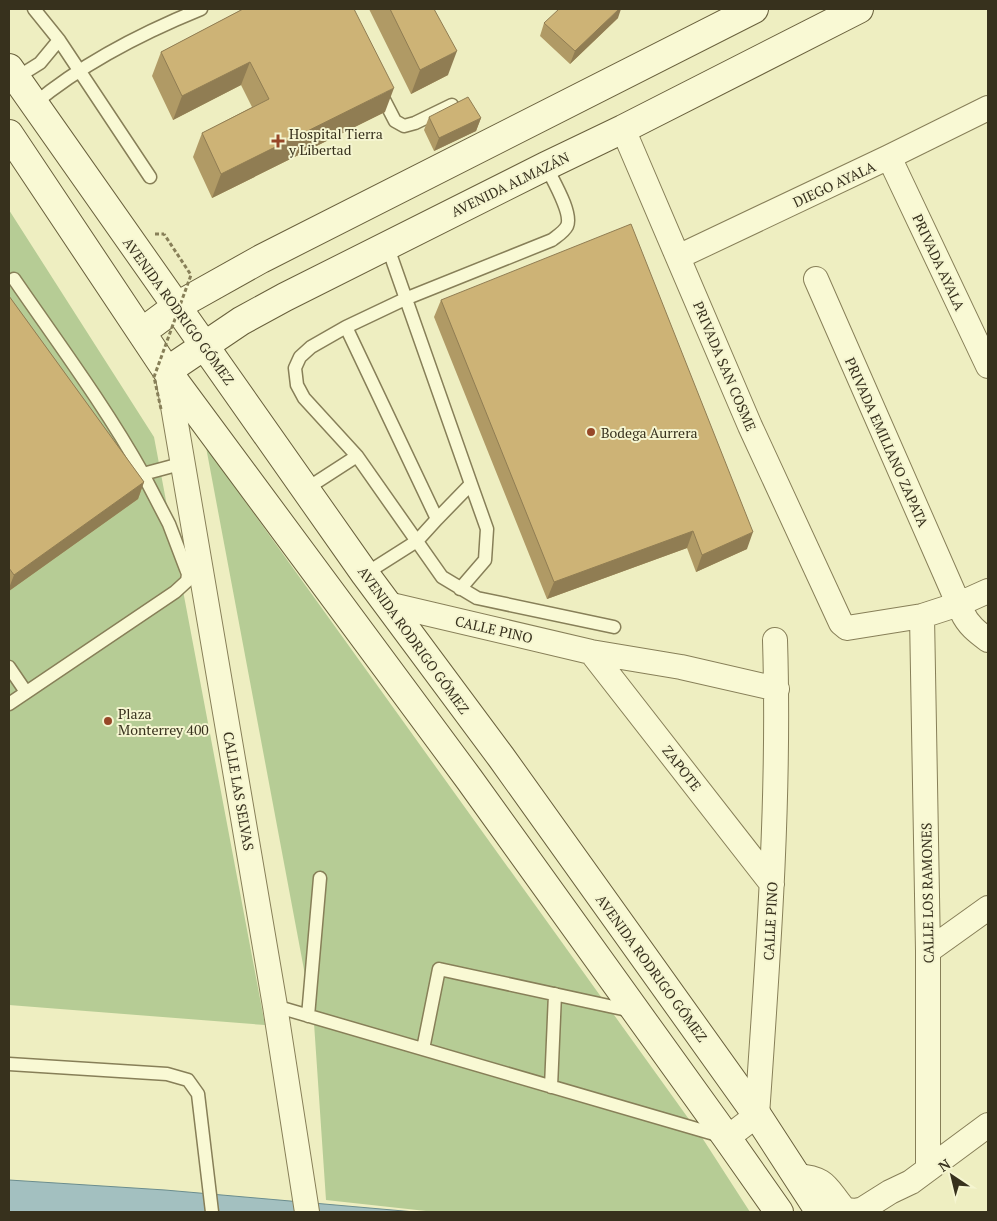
<svg xmlns="http://www.w3.org/2000/svg" width="997" height="1221" font-family="'PT Serif',serif">
  <style>
    .green { fill: #b6cc95 }
    .water { fill: #a3c0c0; stroke: #6b8d8e }
    .lines { fill: none; stroke-linecap: round; stroke-linejoin: round }
    .lane-casing { stroke: #877f58; stroke-width: 15 }
    .street-casing { stroke: #877f58; stroke-width: 26 }
    .secondary-casing { stroke: #69603c; stroke-width: 30 }
    .path { stroke: #877f58; stroke-width: 3; stroke-dasharray: 4 2.5; stroke-linecap: butt }
    .lane { stroke: #f9f9d4; stroke-width: 12 }
    .street { stroke: #f9f9d4; stroke-width: 24 }
    .secondary { stroke: #f9f9d4; stroke-width: 28 }
    .path-bridge { stroke: #877f58; stroke-width: 3; stroke-dasharray: 4 2.5; stroke-linecap: butt }
    .wall { fill: #b09a65 }
    .shaded-wall { fill: #907d53 }
    .building { fill: #cdb376; stroke: #907d53 }
    .poi-dot { fill: #974728; stroke: #f5f5d0; stroke-width: 2 }
    .labels { text-anchor: middle; dominant-baseline: central; stroke-width: 4; stroke-linejoin: round; paint-order: stroke }
    .poi-label { font-size: 14px; fill: #37311d; stroke: #f5f5d0; text-anchor: start }
    .street-label { font-size: 14px; fill: #37311d; stroke: #f5f5d0 }
  </style>
  <rect width="100%" height="100%" fill="#eeeec1"/>
  <path class="green" d="M 9,210 L 154,437 L 265,1025 L 9,1005 Z
    M 206,447 L 701,1136 L 750,1212 L 435,1212 L 326,1200 L 314,1023 Z"/>
  <path class="water" d="M 9,1180 L 165,1190 L 415,1212 L 9,1212 Z"/>
  <g class="lines">
    <g class="lane-casing">
      <path id="lane" d="M 34,9 L 59,40 L 150,177
        M 16,78 L 40,63 L 59,40
        M 380,92 L 395,121 L 404,126 L 415,123 L 452,105
        M 34,104 C 83,63 142,33 201,9
        M 546,166 C 552,179 573,213 567,226 C 564,232 557,236 552,240 L 405,299 L 346,327 L 311,347 L 300,357 L 295,368 L 297,385 L 304,398 L 357,456 L 442,577 L 477,598 L 614,627
        M 387,245 L 471,484 L 437,519
        M 14,279 C 58,343 105,406 143,474 L 184,463
        M 346,327 L 437,519 L 417,541 L 365,574
        M 306,489 L 357,456
        M 460,589 L 485,560 L 487,529 L 471,484
        M 9,667 L 26,692
        M 9,704 L 175,592 L 187,581 L 188,574 L 169,524 L 143,474
        M 275,1006 L 721,1136
        M 308,1016 L 320,878
        M 423,1049 L 439,969 L 632,1011
        M 9,1064 L 167,1074 L 188,1080 L 198,1094 L 212,1212
        M 551,1087 L 555,994"/>
    </g>
    <g class="street-casing">
      <path id="street" d="M 623,129 L 750,426 L 841,623 L 847,628 L 922,616 L 959,604 L 988,591
        M 889,157 L 988,366
        M 678,257 L 889,157 L 988,108
        M 816,279 L 962,612 C 968,625 977,632 988,640
        M 167,371 L 275,1006 L 307,1212
        M 387,604 L 591,652 L 681,667 L 777,689
        M 922,616 L 928,951 L 928,1169
        M 591,652 L 772,884
        M 928,951 L 988,908
        M 727,1138 L 757,1115 C 768,957 780,798 775,640
        M 796,1176 C 828,1178 826,1188 845,1210 L 856,1211 L 863,1209 L 890,1192 L 911,1182 L 988,1125"/>
    </g>
    <g class="secondary-casing">
      <path id="secondary" d="M 9,68 L 365,574 L 501,757 L 757,1115 L 820,1212
        M 9,134 L 167,371 L 469,779 L 727,1138 L 779,1212
        M 142,332 L 177,306 L 261,259 L 754,9
        M 167,371 L 241,321 L 285,297 L 546,166 L 623,129 L 859,9"/>
    </g>
    <path class="path" d="M 155,234 L 164,234"/>
    <use href="#lane" class="lane"/>
    <use href="#street" class="street"/>
    <use href="#secondary" class="secondary"/>
    <path class="path-bridge" d="M 161,409 L 154,377 L 191,275 L 164,234"/>
  </g>
  <path class="wall" d="M 243,9 L 385,112 L 212,198 L 193,157 L 202,133 L 252,107 L 241,85 L 173,120 L 152,76 L 161,52 Z
    M 369,9 L 434,9 L 448,75 L 411,94 Z
    M 618,18 L 570,64 L 540,36 L 544,23 Z
    M 429,117 L 481,118 L 476,131 L 434,151 L 424,130 Z
    M 9,296 L 144,482 L 138,499 L 9,591 Z
    M 441,300 L 747,549 L 696,572 L 687,548 L 547,599 L 434,317 Z"/>
  <path class="shaded-wall" d="M 619,9 L 621,9 L 618,18 L 570,64 L 575,51 Z
    M 457,51 L 448,75 L 411,94 L 420,70 Z
    M 250,62 L 241,85 L 173,120 L 182,96 Z
    M 394,88 L 385,112 L 212,198 L 221,174 Z
    M 481,118 L 476,131 L 434,151 L 439,138 Z
    M 144,482 L 138,499 L 9,591 L 9,588 L 14,575 Z
    M 693,531 L 687,548 L 547,599 L 554,582 Z
    M 753,532 L 747,549 L 696,572 L 702,555 Z"/>
  <path class="building" d="M 243,9 L 354,9 L 394,88 L 221,174 L 202,133 L 269,99 L 250,62 L 182,96 L 161,52 Z
    M 390,9 L 434,9 L 457,51 L 420,70 Z
    M 559,9 L 619,9 L 575,51 L 544,23 Z
    M 468,97 L 481,118 L 439,138 L 429,117 Z
    M 631,224 L 753,532 L 702,555 L 693,531 L 554,582 L 441,300 Z
    M 9,296 L 144,482 L 14,575 L 9,568 Z"/>
  <g class="poi-dot">
    <path d="M275.5 133.5h5v5h5v5h-5v5h-5v-5h-5v-5h5z"/>
    <circle cx="591" cy="432" r="5"/>
    <circle cx="108" cy="721" r="5"/>
  </g>
  <g class="labels">
    <g class="poi-label">
      <text x="289" y="133">Hospital Tierra<tspan x="289" dy="16">y Libertad</tspan></text>
      <text x="601" y="432">Bodega Aurrera</text>
      <text x="118" y="713">Plaza<tspan x="118" dy="16">Monterrey 400</tspan></text>
    </g>
    <g class="street-label">
      <text transform="translate(510 184) rotate(-26)">AVENIDA ALMAZÁN</text>
      <text transform="translate(834 184) rotate(-25)">DIEGO AYALA</text>
      <text transform="translate(939 262) rotate(65)">PRIVADA AYALA</text>
      <text transform="translate(179 311) rotate(54)">AVENIDA RODRIGO GÓMEZ</text>
      <text transform="translate(725 366) rotate(67)">PRIVADA SAN COSME</text>
      <text transform="translate(887 442) rotate(66)">PRIVADA EMILIANO ZAPATA</text>
      <text transform="translate(494 629) rotate(13)">CALLE PINO</text>
      <text transform="translate(414 640) rotate(54)">AVENIDA RODRIGO GÓMEZ</text>
      <text transform="translate(682 768) rotate(52)">ZAPOTE</text>
      <text transform="translate(239 791) rotate(80)">CALLE LAS SELVAS</text>
      <text transform="translate(927 893) rotate(-91)">CALLE LOS RAMONES</text>
      <text transform="translate(770 921) rotate(-87)">CALLE PINO</text>
      <text transform="translate(652 968) rotate(54)">AVENIDA RODRIGO GÓMEZ</text>
    </g>
  </g>
  <rect width="997" height="1221" fill="none" stroke="#37311d" stroke-width="20"/>
  <g transform="translate(952 1176) rotate(325)" stroke="#f5f5d0" stroke-width="4" paint-order="stroke">
  <path d="M0-4L9 19L0 12L-9 19Z" fill="#37311d"/>
  <text y="-8" font-size="14" font-weight="bold" text-anchor="middle" fill="#37311d">N</text>
  </g>
</svg>
